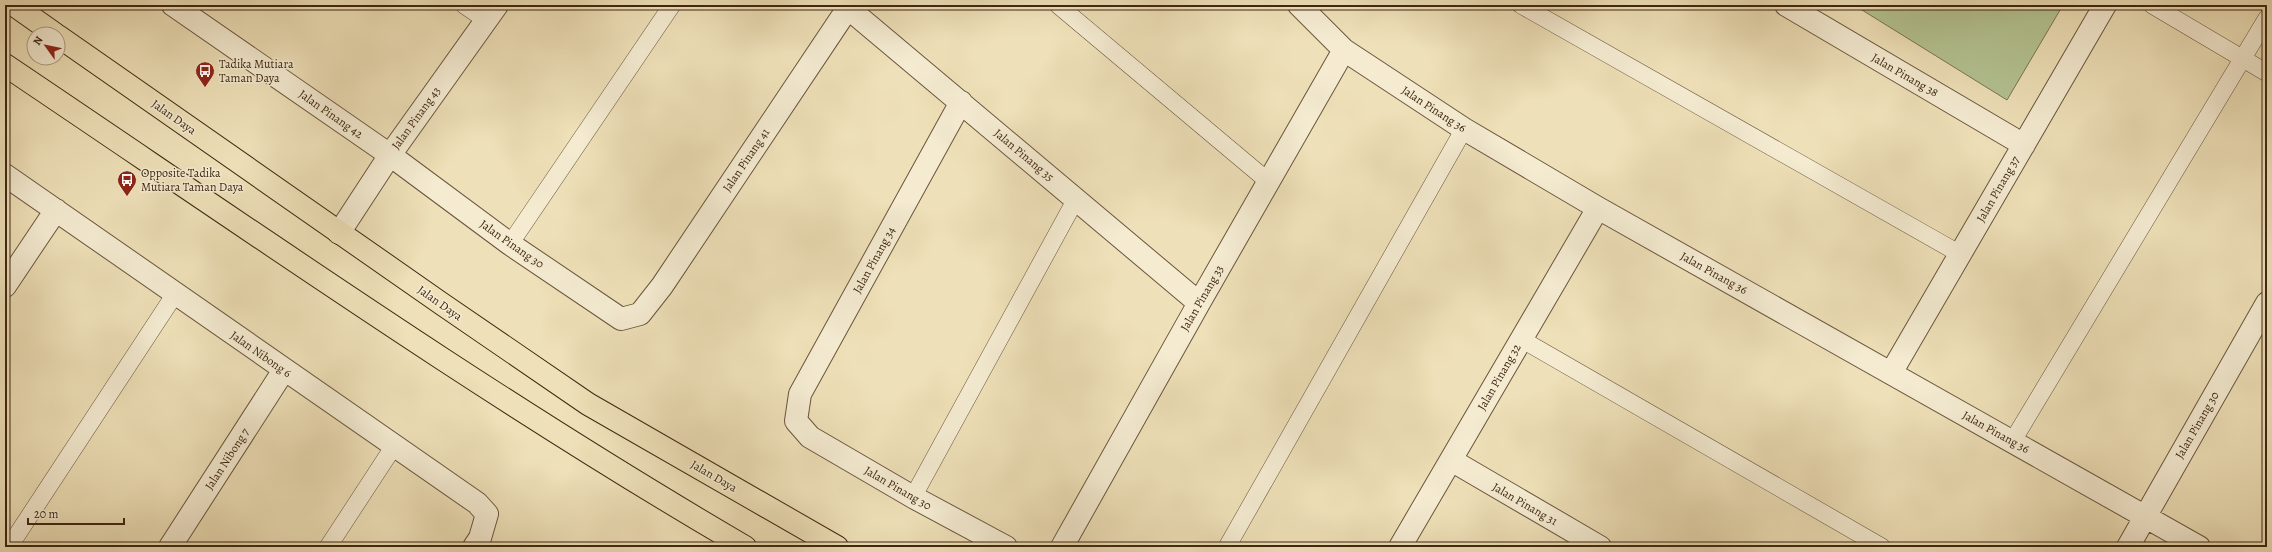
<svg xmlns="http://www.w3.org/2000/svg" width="2272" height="552" font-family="Alegreya,serif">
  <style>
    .green { fill: #b4c392; stroke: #797552 }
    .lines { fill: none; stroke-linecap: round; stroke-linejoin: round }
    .service-casing { stroke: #6a553c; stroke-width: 18 }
    .minor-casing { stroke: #6a553c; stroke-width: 24 }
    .primary-casing { stroke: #3e2712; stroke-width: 24 }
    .service { stroke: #f4ebd1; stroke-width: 17 }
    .minor { stroke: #f4ebd1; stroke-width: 22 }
    .primary { stroke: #eee0b8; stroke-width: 22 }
    .labels { text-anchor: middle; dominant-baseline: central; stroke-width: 3; stroke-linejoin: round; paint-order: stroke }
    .poi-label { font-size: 12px; fill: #3e2712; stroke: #f4ebd1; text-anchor: start }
    .street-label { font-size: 12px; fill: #3e2712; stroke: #f4ebd1 }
  </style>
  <rect width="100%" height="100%" fill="#eee0b8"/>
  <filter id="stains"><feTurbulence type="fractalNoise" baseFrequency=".005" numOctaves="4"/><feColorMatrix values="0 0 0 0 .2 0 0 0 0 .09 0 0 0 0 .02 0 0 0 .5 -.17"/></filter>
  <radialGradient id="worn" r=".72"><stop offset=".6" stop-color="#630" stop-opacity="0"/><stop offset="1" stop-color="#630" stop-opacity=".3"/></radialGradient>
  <path class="green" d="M 1854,5 L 2063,5 L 2007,100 Z"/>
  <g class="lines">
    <g class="service-casing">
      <path id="service" d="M 464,5 L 486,20
        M 1058,5 L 1269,182
        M 1521,5 L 1960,254
        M 2152,5 L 2267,73
        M 510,244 L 672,5
        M 1521,339 L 1882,547
        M 2012,442 L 2267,18
        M 913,497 L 1076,199
        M 9,547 L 175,294
        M 328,547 L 394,446
        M 1227,547 L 1464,129"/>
    </g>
    <g class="minor-casing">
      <path id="minor" d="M 173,5 L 390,155 L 510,244 L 621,319 L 640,314 L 662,286 L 850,5
        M 1299,5 L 1344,50 L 1464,129 L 1598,208 L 2199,547
        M 1786,5 L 2024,145
        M 848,8 L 1199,303
        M 961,102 L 800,394 L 796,421 L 810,437 L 913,497 L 1006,547
        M 5,175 L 477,503 L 487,514 L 480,538 L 474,547
        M 339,233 L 390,155 L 497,5
        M 5,286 L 56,210
        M 1891,373 L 2105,5
        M 1451,460 L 1600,547
        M 170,547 L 284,370
        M 1062,547 L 1199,303 L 1344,50
        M 1400,547 L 1598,208
        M 2128,547 L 2267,303"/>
    </g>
    <g class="primary-casing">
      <path id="primary" d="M 14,5 L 55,34
        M 58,36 L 442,304 L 588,404 L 837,547
        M 5,65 C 249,229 491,399 745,547"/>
    </g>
    <use href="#service" class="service"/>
    <use href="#minor" class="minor"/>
    <use href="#primary" class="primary"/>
  </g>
  <defs>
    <g id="bus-pin" transform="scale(1)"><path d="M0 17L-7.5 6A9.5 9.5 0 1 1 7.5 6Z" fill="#8f2418" stroke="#f4ebd1"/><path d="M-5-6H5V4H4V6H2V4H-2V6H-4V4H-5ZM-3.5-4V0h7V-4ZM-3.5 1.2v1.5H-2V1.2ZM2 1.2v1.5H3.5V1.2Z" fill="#fff"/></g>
  </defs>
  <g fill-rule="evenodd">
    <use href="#bus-pin" x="205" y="71"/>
    <use href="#bus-pin" x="127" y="180"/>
  </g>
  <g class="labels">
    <g class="poi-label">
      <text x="219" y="64">Tadika Mutiara<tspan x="219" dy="14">Taman Daya</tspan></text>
      <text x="141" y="173">Opposite Tadika<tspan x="141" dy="14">Mutiara Taman Daya</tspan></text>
    </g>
    <g class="street-label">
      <text transform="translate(1905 75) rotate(30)">Jalan Pinang 38</text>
      <text transform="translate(1434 109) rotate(33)">Jalan Pinang 36</text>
      <text transform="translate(331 114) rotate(35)">Jalan Pinang 42</text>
      <text transform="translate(174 117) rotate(35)">Jalan Daya</text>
      <text transform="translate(416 118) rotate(-54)">Jalan Pinang 43</text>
      <text transform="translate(1024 155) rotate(40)">Jalan Pinang 35</text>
      <text transform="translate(746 160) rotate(-56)">Jalan Pinang 41</text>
      <text transform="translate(1998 189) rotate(-60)">Jalan Pinang 37</text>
      <text transform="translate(512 244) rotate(35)">Jalan Pinang 30</text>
      <text transform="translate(874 260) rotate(-61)">Jalan Pinang 34</text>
      <text transform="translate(1714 273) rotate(29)">Jalan Pinang 36</text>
      <text transform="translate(1202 298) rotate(-60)">Jalan Pinang 33</text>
      <text transform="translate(440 303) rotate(35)">Jalan Daya</text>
      <text transform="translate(261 354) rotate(35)">Jalan Nibong 6</text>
      <text transform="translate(1499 377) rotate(-60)">Jalan Pinang 32</text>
      <text transform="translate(2197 425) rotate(-60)">Jalan Pinang 30</text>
      <text transform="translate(1996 432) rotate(29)">Jalan Pinang 36</text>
      <text transform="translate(227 459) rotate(-57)">Jalan Nibong 7</text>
      <text transform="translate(714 476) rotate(30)">Jalan Daya</text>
      <text transform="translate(898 488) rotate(30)">Jalan Pinang 30</text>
      <text transform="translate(1525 504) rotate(30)">Jalan Pinang 31</text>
    </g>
  </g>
  <rect width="2272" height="552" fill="none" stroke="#eee0b8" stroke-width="20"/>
  <rect x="6" y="6" width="2260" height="540" fill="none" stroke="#3e2712" stroke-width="2"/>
  <rect x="10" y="10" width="2252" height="532" fill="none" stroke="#3e2712"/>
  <g transform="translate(46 46) rotate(303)"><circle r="19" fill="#f4ebd1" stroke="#ab9d85"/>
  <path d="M0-3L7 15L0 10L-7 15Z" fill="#8f2418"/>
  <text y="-6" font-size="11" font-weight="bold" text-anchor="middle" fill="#3e2712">N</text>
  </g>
  <path d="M28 518v6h96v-6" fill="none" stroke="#3e2712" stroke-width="2"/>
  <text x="34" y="518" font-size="12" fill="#3e2712" stroke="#f4ebd1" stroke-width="3" paint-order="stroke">20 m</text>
  <rect width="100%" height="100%" filter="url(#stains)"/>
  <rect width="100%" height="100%" fill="url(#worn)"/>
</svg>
